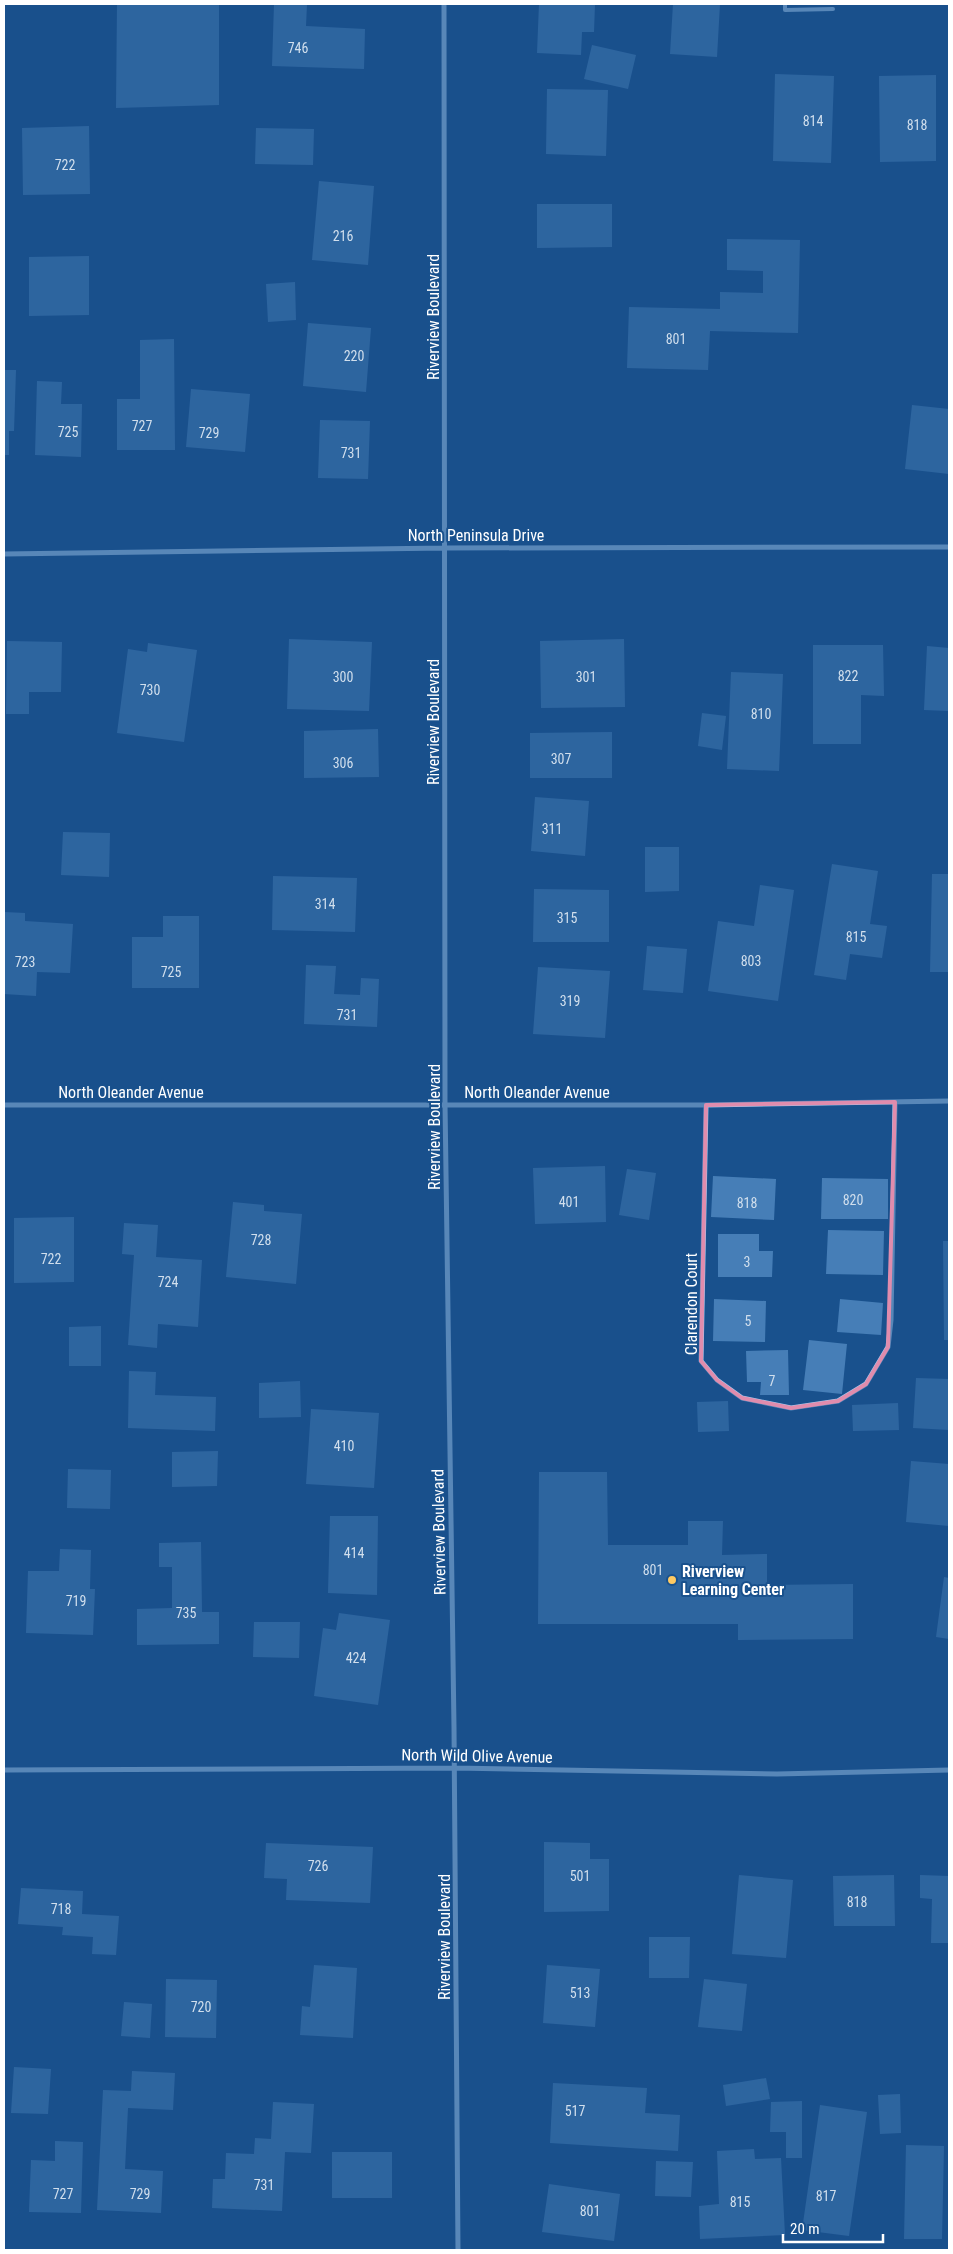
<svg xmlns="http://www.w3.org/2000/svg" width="953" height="2254" font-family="'Roboto Condensed',sans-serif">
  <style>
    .building { fill: #467eb7 }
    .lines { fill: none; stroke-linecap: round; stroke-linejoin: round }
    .service { stroke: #a4c9ee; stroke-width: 4 }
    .minor { stroke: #a4c9ee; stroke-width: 5 }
    .marked { fill: none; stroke: #e08cad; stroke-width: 4; stroke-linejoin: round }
    .poi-dot { fill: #ffca62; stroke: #19518d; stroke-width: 2 }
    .labels { text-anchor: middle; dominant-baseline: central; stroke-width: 4; stroke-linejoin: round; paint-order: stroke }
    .number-label { font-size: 14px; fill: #d1dfed }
    .street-label { font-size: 16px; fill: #fff; stroke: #19518d }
    .poi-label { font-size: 16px; font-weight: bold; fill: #fff; stroke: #19518d; text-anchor: start }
  </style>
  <rect width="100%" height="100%" fill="#19518d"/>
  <path class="building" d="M 117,4 L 219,4 L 219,105 L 116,108 Z
    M 274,4 L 307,4 L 306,26 L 365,29 L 364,69 L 272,66 Z
    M 539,4 L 595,4 L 594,32 L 582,32 L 581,55 L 537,53 Z
    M 673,4 L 720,4 L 717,57 L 670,54 Z
    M 592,45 L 636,55 L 628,89 L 584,79 Z
    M 775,74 L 834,76 L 831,163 L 773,161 Z
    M 936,75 L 936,161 L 880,162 L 879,76 Z
    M 547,89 L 608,90 L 606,156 L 546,154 Z
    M 89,126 L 90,194 L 23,195 L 22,128 Z
    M 256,128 L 314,129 L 313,165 L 255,164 Z
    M 319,181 L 374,186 L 368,265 L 312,260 Z
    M 537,204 L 612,204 L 612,247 L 537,248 Z
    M 727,239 L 800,240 L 798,333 L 710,331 L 708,370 L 627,368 L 629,307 L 720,309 L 720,292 L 763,293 L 763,271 L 727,270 Z
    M 89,256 L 89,315 L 29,316 L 29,257 Z
    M 295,282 L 296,320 L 268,322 L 266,284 Z
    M 308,323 L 371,328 L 366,392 L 303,386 Z
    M 174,339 L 175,450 L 117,450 L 117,399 L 140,399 L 140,340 Z
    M 4,370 L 16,370 L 14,431 L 9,431 L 9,455 L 4,455 Z
    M 37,381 L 62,382 L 61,404 L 82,404 L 81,457 L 35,455 Z
    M 191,389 L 250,394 L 245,452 L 186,447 Z
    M 912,405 L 949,409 L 949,474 L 905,469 Z
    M 320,420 L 370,421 L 368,479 L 318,478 Z
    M 289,639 L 372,642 L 369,711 L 287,709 Z
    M 624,639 L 625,707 L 541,708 L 540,641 Z
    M 7,641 L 62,642 L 61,692 L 29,692 L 29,714 L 6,714 Z
    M 148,643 L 197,650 L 184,742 L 117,733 L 128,649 L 147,652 Z
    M 813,645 L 883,645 L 884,696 L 861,695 L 861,744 L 813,744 Z
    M 927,646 L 949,648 L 949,711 L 924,710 Z
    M 731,672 L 783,674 L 779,771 L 727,769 Z
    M 702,713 L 726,716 L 722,750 L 698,746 Z
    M 378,729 L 379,777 L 304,778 L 304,731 Z
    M 612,732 L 612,778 L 530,778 L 530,733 Z
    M 535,797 L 589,801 L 585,856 L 531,851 Z
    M 63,832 L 110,833 L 109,877 L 61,875 Z
    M 645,847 L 679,847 L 679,891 L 645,892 Z
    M 832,864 L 878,871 L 870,924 L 887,926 L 882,958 L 850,954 L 846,980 L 814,975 Z
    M 932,874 L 949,874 L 949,972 L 930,972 Z
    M 273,876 L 357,878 L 355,932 L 272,930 Z
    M 760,885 L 794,890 L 778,1001 L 708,991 L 718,921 L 754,926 Z
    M 534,889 L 609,890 L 609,942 L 533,942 Z
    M 4,912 L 25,913 L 25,921 L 73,924 L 70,973 L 37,972 L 36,996 L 4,994 Z
    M 163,916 L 199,916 L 199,988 L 132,988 L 132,937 L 163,937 Z
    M 647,946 L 687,949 L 683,993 L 643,990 Z
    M 306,965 L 336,966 L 334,994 L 360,995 L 361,978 L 379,979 L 377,1027 L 304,1024 Z
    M 538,967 L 610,971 L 605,1038 L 533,1034 Z
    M 605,1166 L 606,1222 L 535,1224 L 533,1168 Z
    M 627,1169 L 656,1173 L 649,1220 L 619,1215 Z
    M 713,1176 L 776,1179 L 774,1220 L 711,1217 Z
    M 822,1178 L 888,1179 L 888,1219 L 821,1219 Z
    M 233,1202 L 264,1205 L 264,1211 L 302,1214 L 296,1284 L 226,1277 Z
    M 74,1217 L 74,1282 L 14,1283 L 14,1218 Z
    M 124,1223 L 158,1225 L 156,1257 L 202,1260 L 198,1327 L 158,1324 L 157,1348 L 128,1345 L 134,1255 L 122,1254 Z
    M 828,1230 L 884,1231 L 883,1275 L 826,1274 Z
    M 718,1234 L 759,1234 L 759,1251 L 773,1251 L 772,1277 L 718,1277 Z
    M 943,1241 L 949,1241 L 949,1340 L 944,1340 Z
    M 714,1299 L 766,1301 L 765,1342 L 713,1341 Z
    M 840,1299 L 883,1303 L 881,1335 L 837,1332 Z
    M 101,1326 L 101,1366 L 69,1366 L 69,1327 Z
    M 809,1340 L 847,1344 L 842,1394 L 803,1390 Z
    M 788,1350 L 789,1395 L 760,1395 L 761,1382 L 747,1382 L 746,1351 Z
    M 129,1371 L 156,1372 L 155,1395 L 216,1397 L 215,1431 L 128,1428 Z
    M 916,1378 L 949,1379 L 949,1430 L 913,1428 Z
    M 300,1381 L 301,1417 L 259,1418 L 259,1383 Z
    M 728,1401 L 729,1431 L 698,1432 L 697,1402 Z
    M 898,1403 L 899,1430 L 853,1431 L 852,1405 Z
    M 311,1409 L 379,1413 L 374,1488 L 306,1484 Z
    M 218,1451 L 217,1486 L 172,1487 L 172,1452 Z
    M 911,1461 L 949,1464 L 949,1526 L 906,1522 Z
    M 68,1469 L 111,1470 L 110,1509 L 67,1508 Z
    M 539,1472 L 607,1472 L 608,1545 L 688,1545 L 688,1521 L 723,1521 L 722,1555 L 767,1554 L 767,1585 L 853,1584 L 853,1639 L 738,1640 L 738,1624 L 538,1624 Z
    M 330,1516 L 378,1516 L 377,1595 L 328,1593 Z
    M 201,1542 L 202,1612 L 219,1612 L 219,1644 L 137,1645 L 137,1609 L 172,1608 L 172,1567 L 159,1567 L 159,1543 Z
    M 60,1549 L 91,1550 L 90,1589 L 95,1589 L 93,1635 L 26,1633 L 28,1571 L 59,1571 Z
    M 944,1577 L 949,1578 L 949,1639 L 936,1637 Z
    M 339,1613 L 390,1620 L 378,1705 L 314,1696 L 323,1628 L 336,1630 Z
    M 254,1622 L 300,1622 L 299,1658 L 253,1657 Z
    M 544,1842 L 590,1843 L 590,1859 L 609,1859 L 609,1911 L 544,1912 Z
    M 266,1843 L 373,1847 L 370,1903 L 286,1900 L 287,1879 L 264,1878 Z
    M 739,1875 L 793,1880 L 786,1958 L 732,1954 Z
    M 894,1875 L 895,1926 L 834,1926 L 833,1876 Z
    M 920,1875 L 949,1876 L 949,1943 L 931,1943 L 932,1899 L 920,1898 Z
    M 21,1888 L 83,1891 L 82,1914 L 119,1916 L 116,1955 L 92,1954 L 93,1937 L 62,1935 L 63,1927 L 18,1924 Z
    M 649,1937 L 690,1937 L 689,1978 L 649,1978 Z
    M 314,1965 L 357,1968 L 353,2038 L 300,2035 L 302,2006 L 310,2007 Z
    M 547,1965 L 600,1969 L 595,2027 L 543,2023 Z
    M 166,1979 L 217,1980 L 216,2038 L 165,2037 Z
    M 704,1979 L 747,1984 L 742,2031 L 698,2027 Z
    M 124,2002 L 152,2004 L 150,2038 L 121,2036 Z
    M 14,2067 L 51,2069 L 48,2114 L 11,2113 Z
    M 132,2071 L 175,2073 L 173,2110 L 128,2108 L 125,2169 L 163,2171 L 161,2213 L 97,2210 L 103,2090 L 131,2091 Z
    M 766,2078 L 770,2099 L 726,2106 L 723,2085 Z
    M 553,2083 L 647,2088 L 645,2113 L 680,2115 L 678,2151 L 550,2143 Z
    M 900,2094 L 901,2133 L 880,2134 L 878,2095 Z
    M 802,2101 L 802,2158 L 786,2158 L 786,2132 L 770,2132 L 771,2102 Z
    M 273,2102 L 314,2104 L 311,2153 L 285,2152 L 282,2211 L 212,2208 L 213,2179 L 225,2179 L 226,2153 L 254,2154 L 255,2138 L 271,2139 Z
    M 820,2105 L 867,2112 L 849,2236 L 802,2230 Z
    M 55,2141 L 83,2142 L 81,2213 L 29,2212 L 31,2160 L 55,2161 Z
    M 906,2145 L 944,2146 L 942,2239 L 904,2239 Z
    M 754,2149 L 755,2159 L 781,2158 L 785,2235 L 700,2239 L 699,2206 L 719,2204 L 717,2151 Z
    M 332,2152 L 392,2152 L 392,2198 L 332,2198 Z
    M 656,2161 L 693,2162 L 691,2197 L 655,2196 Z
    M 549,2184 L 620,2194 L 614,2241 L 542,2232 Z"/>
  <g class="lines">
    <path class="service" d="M 785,4 L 785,10 L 833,9"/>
    <path class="minor" d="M 444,4 L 445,1104 L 454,1727 L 458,2250
      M 4,554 L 446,548 L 949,547
      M 4,1105 L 706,1105 L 949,1101
      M 706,1105 L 701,1361 L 717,1380 L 742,1398 L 791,1408 L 838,1401 L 866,1384 L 888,1347 L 891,1320 L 895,1102
      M 4,1770 L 455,1768 L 777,1774 L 949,1770"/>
  </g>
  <path d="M0 0H953V2254H0ZM 895,1102 L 888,1347 L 866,1384 L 838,1401 L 791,1408 L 742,1398 L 717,1380 L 701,1361 L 706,1105 Z" fill="#19518d" fill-opacity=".55" fill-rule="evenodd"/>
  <path class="marked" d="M 895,1102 L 888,1347 L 866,1384 L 838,1401 L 791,1408 L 742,1398 L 717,1380 L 701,1361 L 706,1105 Z"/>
  <circle class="poi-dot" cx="672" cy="1580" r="5"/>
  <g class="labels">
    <g class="number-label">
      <text x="298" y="48">746</text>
      <text x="813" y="121">814</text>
      <text x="917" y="125">818</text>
      <text x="65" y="165">722</text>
      <text x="343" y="236">216</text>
      <text x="676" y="339">801</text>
      <text x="354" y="356">220</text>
      <text x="142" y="426">727</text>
      <text x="68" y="432">725</text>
      <text x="209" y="433">729</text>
      <text x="351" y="453">731</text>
      <text x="848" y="676">822</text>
      <text x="343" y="677">300</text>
      <text x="586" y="677">301</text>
      <text x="150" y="690">730</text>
      <text x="761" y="714">810</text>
      <text x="561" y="759">307</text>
      <text x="343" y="763">306</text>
      <text x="552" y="829">311</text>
      <text x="325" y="904">314</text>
      <text x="567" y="918">315</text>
      <text x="856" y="937">815</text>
      <text x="751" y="961">803</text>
      <text x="25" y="962">723</text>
      <text x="171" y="972">725</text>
      <text x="570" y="1001">319</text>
      <text x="347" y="1015">731</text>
      <text x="853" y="1200">820</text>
      <text x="569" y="1202">401</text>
      <text x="747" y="1203">818</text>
      <text x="261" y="1240">728</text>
      <text x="51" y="1259">722</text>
      <text x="747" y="1262">3</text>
      <text x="168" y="1282">724</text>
      <text x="748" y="1321">5</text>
      <text x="772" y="1381">7</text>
      <text x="344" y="1446">410</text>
      <text x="354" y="1553">414</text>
      <text x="653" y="1570">801</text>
      <text x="76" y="1601">719</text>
      <text x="186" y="1613">735</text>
      <text x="356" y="1658">424</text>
      <text x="318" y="1866">726</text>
      <text x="580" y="1876">501</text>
      <text x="857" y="1902">818</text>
      <text x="61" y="1909">718</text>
      <text x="580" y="1993">513</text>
      <text x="201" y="2007">720</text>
      <text x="575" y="2111">517</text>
      <text x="264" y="2185">731</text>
      <text x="63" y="2194">727</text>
      <text x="140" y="2194">729</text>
      <text x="826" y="2196">817</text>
      <text x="740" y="2202">815</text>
      <text x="590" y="2211">801</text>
    </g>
    <g class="street-label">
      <text transform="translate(433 317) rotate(-90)">Riverview Boulevard</text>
      <text x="476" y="535">North Peninsula Drive</text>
      <text transform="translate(433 722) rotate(-90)">Riverview Boulevard</text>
      <text x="131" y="1092">North Oleander Avenue</text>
      <text x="537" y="1092">North Oleander Avenue</text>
      <text transform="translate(434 1127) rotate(-90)">Riverview Boulevard</text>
      <text transform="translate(691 1304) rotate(-90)">Clarendon Court</text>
      <text transform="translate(439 1532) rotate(-91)">Riverview Boulevard</text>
      <text transform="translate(477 1756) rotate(1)">North Wild Olive Avenue</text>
      <text transform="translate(444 1937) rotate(-90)">Riverview Boulevard</text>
    </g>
    <g class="poi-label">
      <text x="682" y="1571">Riverview<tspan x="682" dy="18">Learning Center</tspan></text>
    </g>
  </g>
  <rect width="953" height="2254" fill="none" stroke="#ffffff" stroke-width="10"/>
  <path d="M783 2234v8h100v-8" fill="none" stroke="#ffffff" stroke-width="2.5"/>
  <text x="790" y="2234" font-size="15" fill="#ffffff" stroke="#19518d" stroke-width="4" paint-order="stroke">20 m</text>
</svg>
